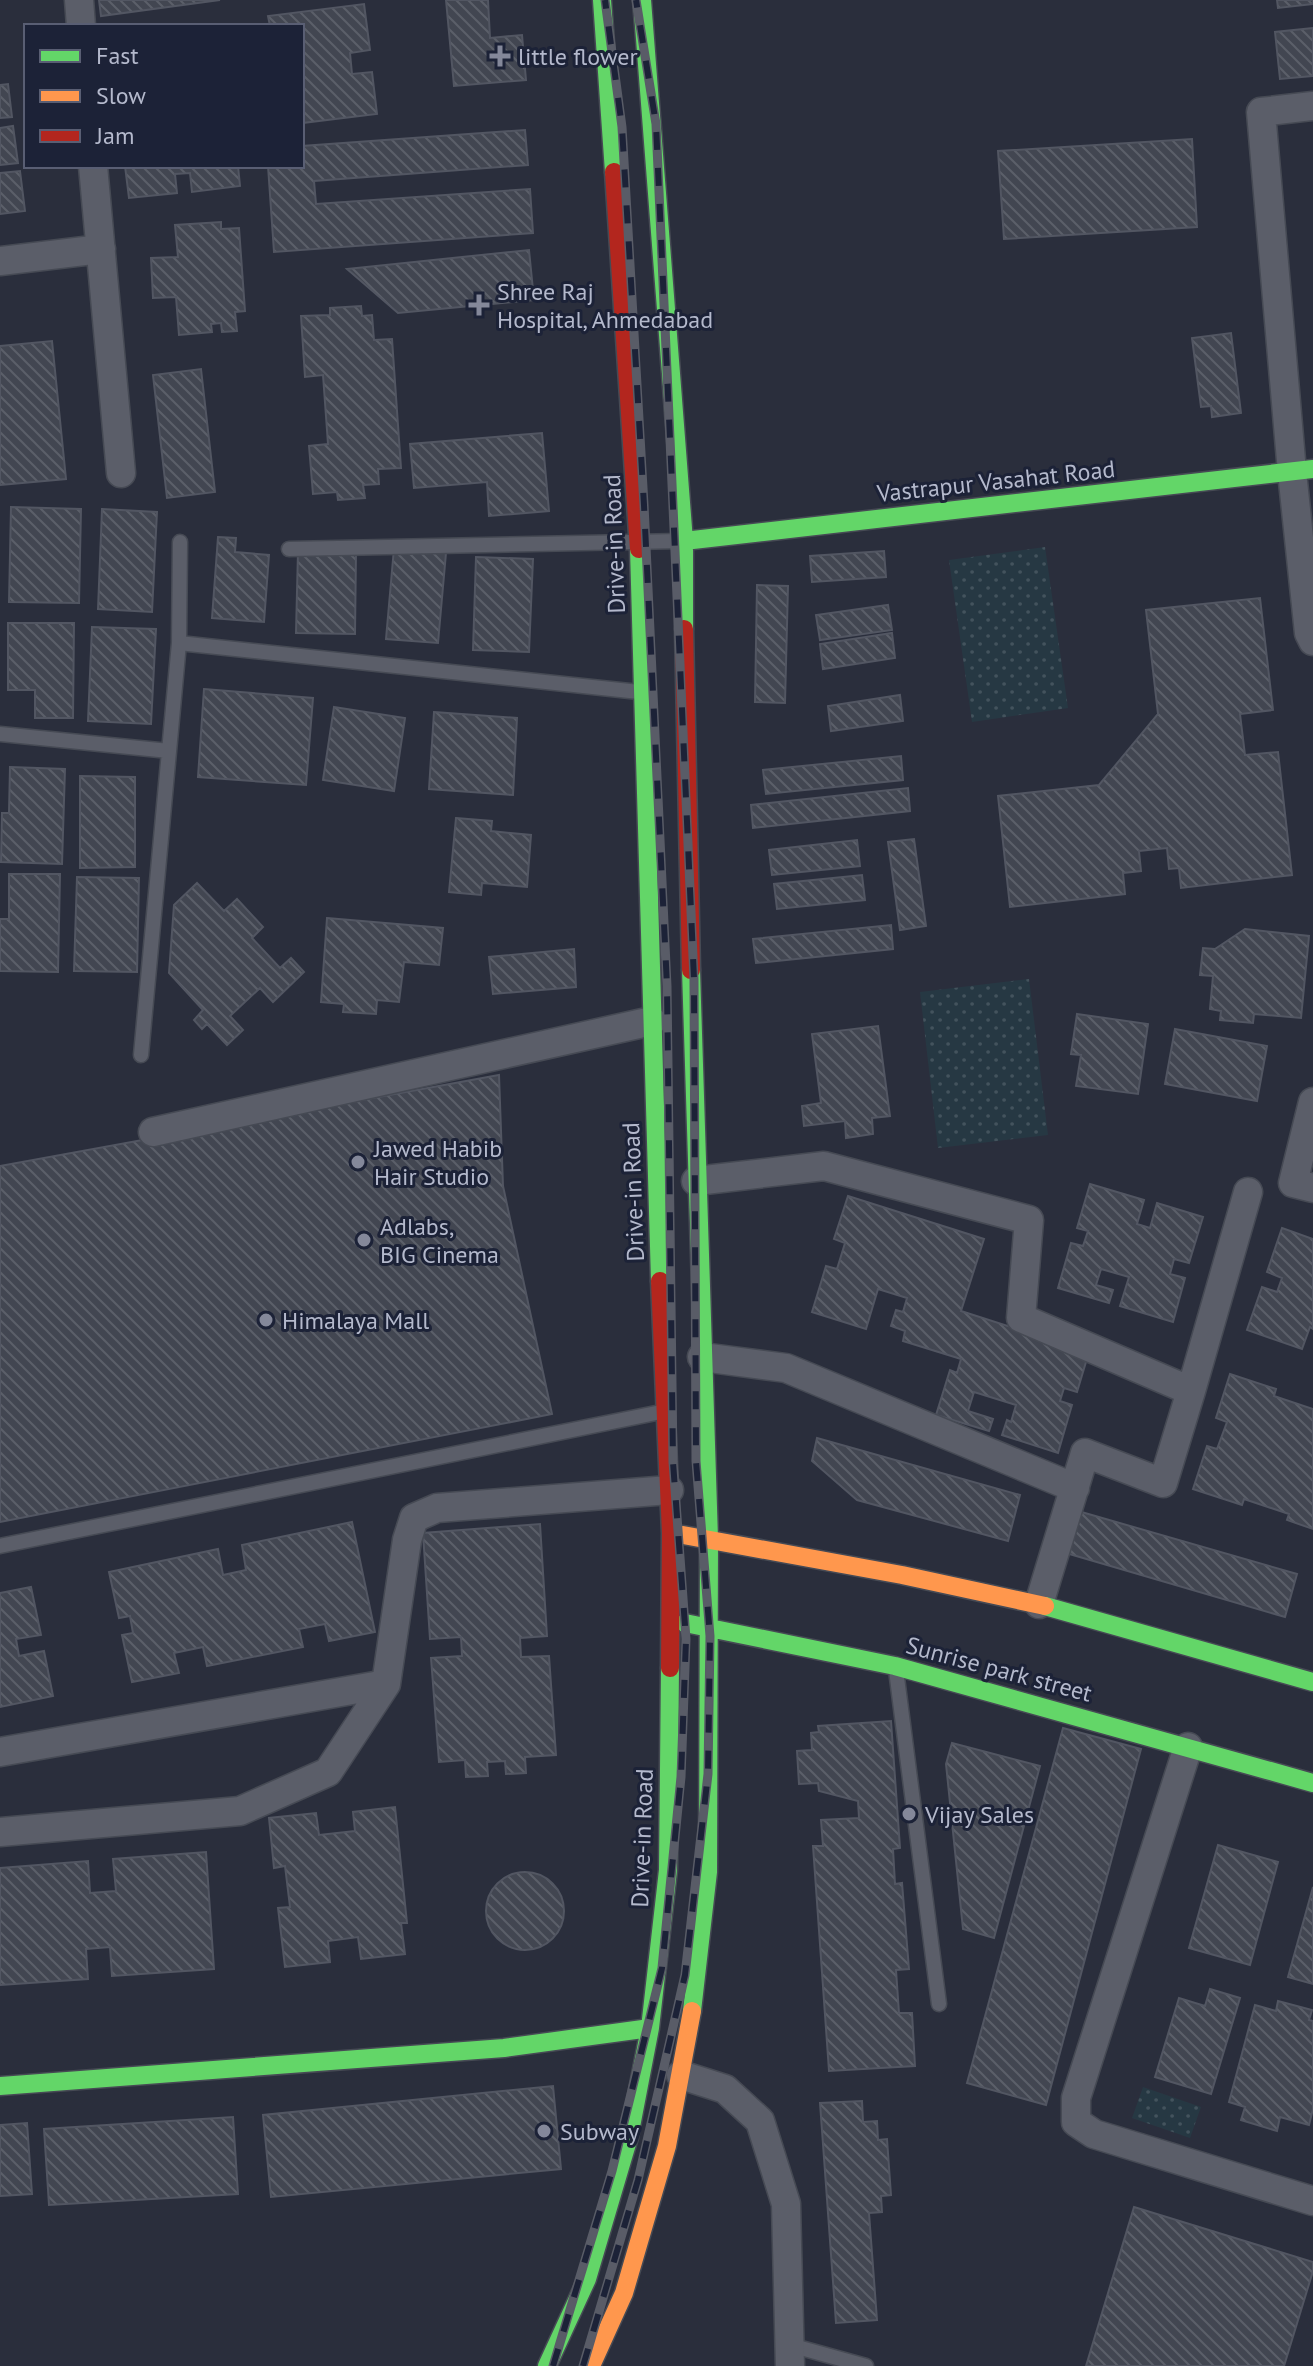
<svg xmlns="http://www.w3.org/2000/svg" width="1313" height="2366" font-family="'PT Sans',sans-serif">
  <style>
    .grass { fill: url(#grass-dots) }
    .building { fill: url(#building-back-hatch); stroke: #525662; stroke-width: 2 }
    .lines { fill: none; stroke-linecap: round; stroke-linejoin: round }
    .lane-casing { stroke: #464a54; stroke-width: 17 }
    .street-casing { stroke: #464a54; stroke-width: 31 }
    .fast-casing { stroke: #464a54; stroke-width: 21 }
    .slow-casing { stroke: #464a54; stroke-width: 21 }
    .jam-casing { stroke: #464a54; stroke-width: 21 }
    .lane { stroke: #5b5e69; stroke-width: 14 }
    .street { stroke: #5b5e69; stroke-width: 28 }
    .fast { stroke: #63d668; stroke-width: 18 }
    .slow { stroke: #ff974d; stroke-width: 18 }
    .jam { stroke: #b3261e; stroke-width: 18 }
    .rail-casing { stroke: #595c67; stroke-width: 9 }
    .rail { stroke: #1c2237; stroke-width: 6; stroke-dasharray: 18; stroke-linecap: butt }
    .poi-dot { fill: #84889a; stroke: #1c2237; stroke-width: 3 }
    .labels { text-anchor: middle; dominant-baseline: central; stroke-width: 6; stroke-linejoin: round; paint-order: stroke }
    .poi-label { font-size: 24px; fill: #b4b9cc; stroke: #1c2237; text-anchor: start }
    .street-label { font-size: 24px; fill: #b4b9cc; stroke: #1c2237 }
  </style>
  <defs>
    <pattern id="grass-dots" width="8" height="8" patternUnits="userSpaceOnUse" patternTransform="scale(2)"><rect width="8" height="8" fill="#263843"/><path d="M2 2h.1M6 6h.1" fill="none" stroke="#43535d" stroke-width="1.8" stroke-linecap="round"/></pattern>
    <pattern id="building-back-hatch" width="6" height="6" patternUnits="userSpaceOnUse" patternTransform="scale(2)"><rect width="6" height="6" fill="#424651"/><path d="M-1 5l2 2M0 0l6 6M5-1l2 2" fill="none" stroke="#5b5f69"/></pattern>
  </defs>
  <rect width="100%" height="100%" fill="#2a2e3c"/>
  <path class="grass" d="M 1045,547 L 1068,708 L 972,722 L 949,560 Z
    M 1029,979 L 1048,1135 L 938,1148 L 920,992 Z
    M 1143,2087 L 1201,2107 L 1190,2138 L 1132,2118 Z"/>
  <path class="building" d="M 99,0 L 220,0 L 101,16 Z
    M 446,0 L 488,0 L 490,38 L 522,35 L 526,80 L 454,86 Z
    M 1277,0 L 1313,0 L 1313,4 L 1278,8 Z
    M 364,4 L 370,50 L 350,53 L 352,74 L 372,72 L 377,114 L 302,123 L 302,26 L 270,26 L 268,16 Z
    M 1313,28 L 1313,76 L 1280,79 L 1275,32 Z
    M 8,84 L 12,117 L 0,118 L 0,85 Z
    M 13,126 L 18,163 L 0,165 L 0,128 Z
    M 525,130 L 528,165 L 314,181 L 316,204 L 530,189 L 533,233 L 274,252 L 268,166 L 302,166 L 302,146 Z
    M 1192,139 L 1197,227 L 1004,239 L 998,151 Z
    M 125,166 L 238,166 L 240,186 L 192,192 L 190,173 L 175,174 L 177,193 L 129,198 Z
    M 20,171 L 25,211 L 0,214 L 0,173 Z
    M 221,222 L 221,229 L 239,228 L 245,311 L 235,312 L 237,331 L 222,332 L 221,323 L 211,324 L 212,332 L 179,335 L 176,297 L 153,298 L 151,258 L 178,257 L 175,225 Z
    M 529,250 L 534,300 L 398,313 L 347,269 Z
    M 361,306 L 362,316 L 372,315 L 374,340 L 392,339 L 401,468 L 378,469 L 379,484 L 363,485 L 365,498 L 338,500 L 337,492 L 313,494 L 309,446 L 328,444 L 323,375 L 305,377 L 301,316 L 330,315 L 330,308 Z
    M 1231,333 L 1241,413 L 1212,417 L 1211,406 L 1201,407 L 1192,338 Z
    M 52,341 L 66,479 L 0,485 L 0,346 Z
    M 201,369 L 215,492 L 167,498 L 153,375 Z
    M 542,433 L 549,511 L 489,516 L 487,482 L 414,488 L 410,444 Z
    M 11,507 L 81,509 L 79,603 L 9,602 Z
    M 102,509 L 157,512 L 152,612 L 98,609 Z
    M 218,537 L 236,538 L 235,552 L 269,555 L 264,622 L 212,618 Z
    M 394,548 L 446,553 L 438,643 L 386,639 Z
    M 298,551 L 356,552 L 355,634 L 296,633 Z
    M 884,551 L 886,577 L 812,582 L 810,556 Z
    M 476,557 L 533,559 L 529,652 L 473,650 Z
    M 757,585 L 788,586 L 785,703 L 755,702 Z
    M 1260,598 L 1273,710 L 1240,714 L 1245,755 L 1278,752 L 1292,875 L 1181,888 L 1179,868 L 1169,869 L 1167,848 L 1139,851 L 1141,871 L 1123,873 L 1125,894 L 1010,907 L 998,796 L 1099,785 L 1158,714 L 1146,610 Z
    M 888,605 L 892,630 L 820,640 L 816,615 Z
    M 8,623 L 74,623 L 73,718 L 35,718 L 35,690 L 8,690 Z
    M 92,627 L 156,629 L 151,724 L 88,721 Z
    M 892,633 L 895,658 L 823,669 L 820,644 Z
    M 204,689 L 313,698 L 306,785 L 198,777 Z
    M 900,695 L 903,721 L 831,731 L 828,706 Z
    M 334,707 L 405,718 L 394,791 L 323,780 Z
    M 434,712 L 517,718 L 513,795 L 429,789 Z
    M 901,756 L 903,780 L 766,794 L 763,770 Z
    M 10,767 L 65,769 L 62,864 L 1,862 L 2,813 L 9,813 Z
    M 80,776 L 135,777 L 135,867 L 80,868 Z
    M 908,788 L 910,811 L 753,828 L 751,805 Z
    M 456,818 L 492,821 L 491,831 L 531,835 L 527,887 L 482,883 L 481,895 L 449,892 Z
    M 914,839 L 926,926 L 900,930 L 888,842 Z
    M 857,840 L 860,866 L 772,875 L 769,850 Z
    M 9,874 L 60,874 L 58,972 L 0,971 L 0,919 L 9,919 Z
    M 862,875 L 865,900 L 777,909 L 774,884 Z
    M 77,877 L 139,878 L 137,972 L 74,971 Z
    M 197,883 L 224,911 L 237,899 L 263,927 L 252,938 L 280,968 L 291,958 L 304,972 L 273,1002 L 260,988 L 230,1016 L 243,1030 L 227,1045 L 207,1024 L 202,1029 L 194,1020 L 203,1010 L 169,973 L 174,905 Z
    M 327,918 L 443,928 L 439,965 L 404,962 L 399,1002 L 377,1000 L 376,1014 L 343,1012 L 344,1004 L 321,1002 Z
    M 891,925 L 893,949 L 756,963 L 753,939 Z
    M 1245,929 L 1309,936 L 1301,1018 L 1254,1014 L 1253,1023 L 1220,1020 L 1221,1011 L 1210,1009 L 1213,976 L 1200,975 L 1203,948 L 1215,949 Z
    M 574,949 L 576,987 L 493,994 L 489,957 Z
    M 1077,1014 L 1148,1024 L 1138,1094 L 1076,1086 L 1081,1055 L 1071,1054 Z
    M 878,1026 L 890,1116 L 872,1118 L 873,1134 L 846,1138 L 845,1121 L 804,1126 L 802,1106 L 821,1103 L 812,1034 Z
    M 1175,1029 L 1267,1046 L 1257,1101 L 1165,1084 Z
    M 499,1075 L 503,1186 L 552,1414 L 0,1522 L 0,1166 Z
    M 1090,1184 L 1144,1200 L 1137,1224 L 1150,1228 L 1157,1203 L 1203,1217 L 1189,1263 L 1174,1259 L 1170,1274 L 1185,1278 L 1173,1322 L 1120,1306 L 1129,1277 L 1101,1269 L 1096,1285 L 1113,1290 L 1109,1303 L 1058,1288 L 1071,1243 L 1083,1246 L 1088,1231 L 1077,1228 Z
    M 848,1196 L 984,1239 L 961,1311 L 1089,1352 L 1077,1392 L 1064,1388 L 1060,1401 L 1072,1405 L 1058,1453 L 1002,1435 L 1007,1420 L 1011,1422 L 1016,1405 L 974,1392 L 968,1411 L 993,1419 L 989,1431 L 936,1415 L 950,1370 L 957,1373 L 961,1359 L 903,1341 L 905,1331 L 891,1326 L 896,1310 L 903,1312 L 907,1298 L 878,1289 L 866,1329 L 812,1312 L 826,1266 L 837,1269 L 845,1243 L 834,1239 Z
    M 1282,1228 L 1313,1239 L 1313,1329 L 1310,1327 L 1302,1349 L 1247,1330 L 1262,1287 L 1277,1292 L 1282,1278 L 1267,1272 Z
    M 1230,1374 L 1276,1389 L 1274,1396 L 1313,1409 L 1313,1529 L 1287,1520 L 1289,1514 L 1244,1499 L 1242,1505 L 1193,1489 L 1207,1446 L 1217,1449 L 1227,1422 L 1216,1418 Z
    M 817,1438 L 1020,1495 L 1008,1541 L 857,1500 L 812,1461 Z
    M 1078,1511 L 1297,1574 L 1285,1617 L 1066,1553 Z
    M 352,1522 L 375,1632 L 329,1641 L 325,1624 L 299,1629 L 303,1647 L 207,1666 L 203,1647 L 174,1653 L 179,1673 L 132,1682 L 122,1635 L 133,1633 L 130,1616 L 119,1618 L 109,1572 L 218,1549 L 223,1575 L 246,1570 L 242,1545 Z
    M 540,1524 L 547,1636 L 520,1638 L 521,1657 L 549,1656 L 556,1755 L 525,1757 L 526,1773 L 506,1774 L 505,1761 L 487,1762 L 488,1776 L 466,1777 L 465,1760 L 439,1762 L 431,1658 L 462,1656 L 461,1637 L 430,1639 L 423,1533 Z
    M 31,1587 L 41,1635 L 16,1639 L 19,1656 L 44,1651 L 53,1696 L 0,1707 L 0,1593 Z
    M 891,1721 L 900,1848 L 893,1849 L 895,1884 L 902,1883 L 909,1969 L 896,1970 L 899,2013 L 912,2013 L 915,2066 L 829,2071 L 813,1846 L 823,1846 L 821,1820 L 859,1818 L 858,1801 L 819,1791 L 818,1783 L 799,1784 L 797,1751 L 812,1750 L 811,1733 L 819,1732 L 818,1726 Z
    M 1063,1728 L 1141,1749 L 1046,2105 L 967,2083 Z
    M 952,1743 L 1040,1766 L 994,1938 L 963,1929 L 946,1764 Z
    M 395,1807 L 407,1923 L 401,1923 L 405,1954 L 361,1959 L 358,1937 L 328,1941 L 330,1962 L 285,1967 L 278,1908 L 290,1907 L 285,1866 L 274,1868 L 269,1818 L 316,1813 L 319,1835 L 355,1831 L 353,1812 Z
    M 1218,1845 L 1278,1862 L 1250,1965 L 1189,1948 Z
    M 206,1852 L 214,1969 L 112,1976 L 110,1947 L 86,1949 L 88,1979 L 0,1985 L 0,1868 L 88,1861 L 90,1893 L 116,1891 L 113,1859 Z
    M486 1911a39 39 0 1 1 78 0a39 39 0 1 1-78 0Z
    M 1313,1887 L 1313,1984 L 1288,1977 Z
    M 1210,1989 L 1240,1998 L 1211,2094 L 1155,2077 L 1179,1998 L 1205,2006 Z
    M 1278,2001 L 1312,2010 L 1309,2020 L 1313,2021 L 1313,2109 L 1309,2125 L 1280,2117 L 1277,2131 L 1241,2120 L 1245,2107 L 1229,2102 L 1255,2005 L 1276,2011 Z
    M 553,2086 L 561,2169 L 271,2197 L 263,2115 Z
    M 862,2101 L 863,2122 L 877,2121 L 878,2140 L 887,2139 L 891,2195 L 881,2196 L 882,2212 L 869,2213 L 877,2320 L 836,2323 L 820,2103 Z
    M 233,2117 L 238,2194 L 49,2205 L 44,2129 Z
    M 27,2123 L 32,2194 L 0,2196 L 0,2125 Z
    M 1134,2207 L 1313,2262 L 1313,2271 L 1284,2366 L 1086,2366 Z"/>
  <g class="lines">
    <g class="lane-casing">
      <path id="lane" d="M 289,549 L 680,541
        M 179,643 L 180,542
        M 0,734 L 169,751
        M 141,1055 L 179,643 L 639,692
        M 0,1546 L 661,1412
        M 896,1670 L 939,2004
        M 790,2345 L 866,2366"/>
    </g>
    <g class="street-casing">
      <path id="street" d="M 79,0 L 81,26
        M 1313,106 L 1261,112 L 1292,472 L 1309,633 L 1313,641
        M 93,166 L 121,473
        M 0,261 L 101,249
        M 1313,1102 L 1293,1183 L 1313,1188
        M 153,1132 L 652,1021
        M 696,1181 L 824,1166 L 1029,1220 L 1021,1318 L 1191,1391 L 1163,1483 L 1085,1453 L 1039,1604
        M 702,1357 L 786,1368 L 1075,1488
        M 1191,1391 L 1248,1192
        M 1188,1747 L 1076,2098 L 1076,2122 L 1094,2134 L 1313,2201
        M 0,1752 L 386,1684
        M 0,1832 L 240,1811 L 328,1772 L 386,1684 L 407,1540 L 414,1518 L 437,1508 L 669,1490
        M 681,2075 L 725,2089 L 760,2121 L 786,2204 L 790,2366"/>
    </g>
    <g class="fast-casing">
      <path id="fast" d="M 602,0 L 614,172
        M 642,0 L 684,541 L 684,629
        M 684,541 L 1313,469
        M 639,549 L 660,1281
        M 691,970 L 709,1539 L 708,1872 L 692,2011
        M 1045,1606 L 1313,1682
        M 685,1623 L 895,1666 L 1313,1783
        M 0,2086 L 504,2048 L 650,2028
        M 547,2366 L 587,2279 L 629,2137 L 650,2028 L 668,1870 L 670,1668"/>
    </g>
    <g class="slow-casing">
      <path id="slow" d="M 683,1535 L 902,1575 L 1045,1606
        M 591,2366 L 624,2293 L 667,2146 L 692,2011"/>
    </g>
    <g class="jam-casing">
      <path id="jam" d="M 614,172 L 639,549
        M 684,629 L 691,970
        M 660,1281 L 671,1533 L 670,1668"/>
    </g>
    <use href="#lane" class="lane"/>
    <use href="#street" class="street"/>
    <use href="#fast" class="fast"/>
    <use href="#slow" class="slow"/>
    <use href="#jam" class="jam"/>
    <g class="rail-casing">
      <path id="rail" d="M 553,2366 L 612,2171 L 662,1968 L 681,1777 L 686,1639 L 673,1462 L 667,986 L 644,505 L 622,127 L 605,0
        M 583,2366 L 638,2180 L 685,1975 L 708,1774 L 710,1636 L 696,1461 L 694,979 L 656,124 L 636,0"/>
    </g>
    <use href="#rail" class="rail"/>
  </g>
  <g class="poi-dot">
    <path d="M496 44h8v8h8v8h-8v8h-8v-8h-8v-8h8z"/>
    <path d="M475 293h8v8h8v8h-8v8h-8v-8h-8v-8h8z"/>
    <circle cx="358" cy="1162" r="8"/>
    <circle cx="364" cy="1240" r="8"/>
    <circle cx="266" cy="1320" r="8"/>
    <circle cx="909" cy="1814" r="8"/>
    <circle cx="544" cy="2131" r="8"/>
  </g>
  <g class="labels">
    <g class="poi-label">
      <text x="518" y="56">little flower</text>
      <text x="497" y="291">Shree Raj<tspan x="497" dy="28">Hospital, Ahmedabad</tspan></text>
      <text x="374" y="1148">Jawed Habib<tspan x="374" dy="28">Hair Studio</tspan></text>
      <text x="380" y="1226">Adlabs,<tspan x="380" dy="28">BIG Cinema</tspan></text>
      <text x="282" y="1320">Himalaya Mall</text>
      <text x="925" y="1814">Vijay Sales</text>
      <text x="560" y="2131">Subway</text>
    </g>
    <g class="street-label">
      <text transform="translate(996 481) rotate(-6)">Vastrapur Vasahat Road</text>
      <text transform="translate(614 544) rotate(-92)">Drive-in Road</text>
      <text transform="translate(633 1192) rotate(-92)">Drive-in Road</text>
      <text transform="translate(999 1669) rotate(15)">Sunrise park street</text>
      <text transform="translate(642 1838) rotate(-88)">Drive-in Road</text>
    </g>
  </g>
  <rect x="24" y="24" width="280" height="144" fill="#1c2237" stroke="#595e73" stroke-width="2"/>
  <rect x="40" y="50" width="40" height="12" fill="#63d668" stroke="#595e73" stroke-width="2"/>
  <text x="96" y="64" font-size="24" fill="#b4b9cc">Fast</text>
  <rect x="40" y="90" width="40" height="12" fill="#ff974d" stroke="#595e73" stroke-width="2"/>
  <text x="96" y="104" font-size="24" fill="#b4b9cc">Slow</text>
  <rect x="40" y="130" width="40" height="12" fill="#b3261e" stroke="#595e73" stroke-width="2"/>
  <text x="96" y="144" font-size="24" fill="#b4b9cc">Jam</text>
</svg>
